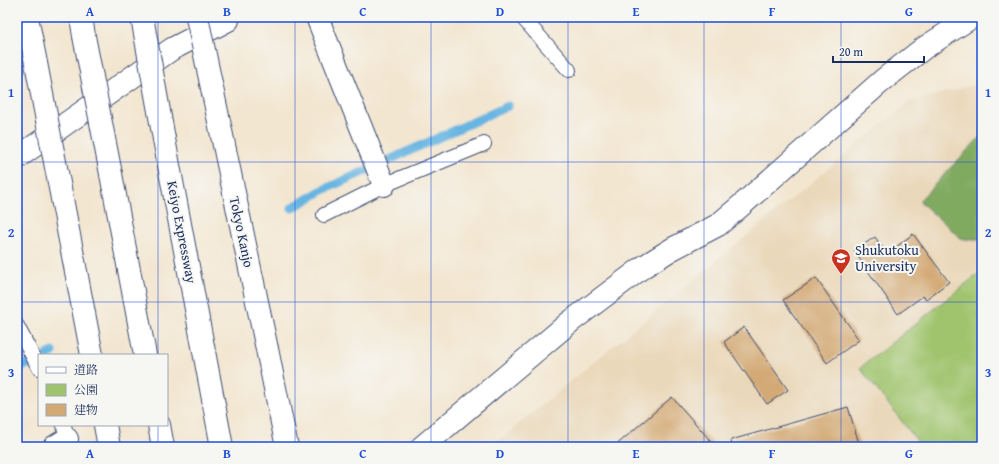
<svg xmlns="http://www.w3.org/2000/svg" width="999" height="464" font-family="'Gentium Book Plus','Noto Serif JP',serif">
  <style>
    .built { fill: #ead8ba }
    .green { fill: #a0c46e; stroke: #5e7a66 }
    .forest { fill: #80aa61; stroke: #4e6c60 }
    .lines { fill: none; stroke-linecap: round; stroke-linejoin: round }
    .stream { stroke: #68b5e2; stroke-width: 9 }
    .building { fill: #d3a974 }
    .lane-casing { stroke: #3b4a6f; stroke-width: 16 }
    .street-casing { stroke: #3b4a6f; stroke-width: 24 }
    .secondary-casing { stroke: #3b4a6f; stroke-width: 24 }
    .highway-casing { stroke: #3b4a6f; stroke-width: 24 }
    .lane { stroke: #fff; stroke-width: 14 }
    .street { stroke: #fff; stroke-width: 22 }
    .secondary { stroke: #fff; stroke-width: 22 }
    .highway { stroke: #fff; stroke-width: 22 }
    .highway-bridge-casing { stroke: #3b4a6f; stroke-width: 24; stroke-linecap: butt }
    .highway-bridge { stroke: #fff; stroke-width: 22 }
    .grid { fill: none; stroke: #1d4ed8; stroke-width: 1; stroke-opacity: 0.55 }
    .labels { text-anchor: middle; dominant-baseline: central; stroke-width: 4; stroke-linejoin: round; paint-order: stroke }
    .street-label { font-size: 14px; fill: #1b2f5e; stroke: #f6f6f2 }
    .poi-label { font-size: 14px; fill: #1b2f5e; stroke: #f6f6f2; text-anchor: start }
    .neatline { fill: none; stroke: #1d4ed8; stroke-width: 1.5 }
    .grid-label { font-size: 13px; text-anchor: middle; font-weight: bold; fill: #1d4ed8 }
  </style>
  <rect width="100%" height="100%" fill="#f6f6f2"/>
  <filter id="ink" filterUnits="userSpaceOnUse"><feTurbulence type="fractalNoise" baseFrequency=".025" numOctaves="2"/><feDisplacementMap in="SourceGraphic" scale="8" xChannelSelector="R" yChannelSelector="G"/><feConvolveMatrix kernelMatrix="1 2 1 2 8 2 1 2 1" color-interpolation-filters="sRGB"/></filter>
  <filter id="wash" filterUnits="userSpaceOnUse"><feTurbulence type="fractalNoise" baseFrequency=".012" numOctaves="4" result="noise"/><feDisplacementMap in="SourceGraphic" scale="16" xChannelSelector="R" yChannelSelector="G"/><feGaussianBlur stdDeviation="0.9" result="paint"/><feColorMatrix in="noise" values="0 0 0 0 0 0 0 0 0 0 0 0 0 0 0 0 0 1.4 0 .05"/><feComposite in="paint" operator="in"/></filter>
  <g filter="url(#wash)">
    <rect width="100%" height="100%" fill="#f3e6d0"/>
    <path class="built" d="M 982,83 L 982,447 L 491,447 L 909,102 Z"/>
    <path class="green" d="M 982,271 L 982,447 L 922,447 L 860,368 Z"/>
    <path class="forest" d="M 982,135 L 982,239 L 962,239 L 919,201 Z"/>
    <g class="lines">
      <path class="stream" d="M 292,208 L 321,191 L 508,106
        M 47,355 L 53,352
        M 17,368 L 39,360"/>
    </g>
    <g id="blocks">
      <path class="building" d="M 913,234 L 949,282 L 926,299 L 923,296 L 898,314 L 854,251 L 875,237 L 887,254 Z
        M 816,278 L 859,340 L 827,363 L 783,300 Z
        M 744,327 L 788,390 L 767,404 L 724,342 Z
        M 672,397 L 716,447 L 614,447 Z
        M 848,407 L 860,447 L 732,447 L 731,440 Z"/>
    </g>
  </g>
  <g filter="url(#ink)">
    <use href="#blocks" fill-opacity="0" stroke="#3b4a6f" stroke-width="1"/>
    <g class="lines">
      <g class="lane-casing">
        <path id="lane" d="M 522,17 L 569,70
          M 324,215 L 384,185 L 484,144
          M 17,326 L 39,368
          M 64,447 L 67,439 L 64,425"/>
      </g>
      <g class="street-casing">
        <path id="street" d="M 317,17 L 384,185
          M 54,447 L 67,439
          M 422,447 L 570,322 L 643,267 L 672,249 L 718,225 L 744,203 L 883,80 L 924,48 L 972,17"/>
      </g>
      <g class="secondary-casing">
        <path id="secondary" d="M 17,158 L 172,49 L 228,20"/>
      </g>
      <g class="highway-casing">
        <path id="highway" d="M 27,17 L 36,63
          M 81,17 L 84,36
          M 164,139 L 222,447
          M 111,174 L 145,355
          M 267,349 L 287,447
          M 105,425 L 109,447
          M 159,425 L 163,447"/>
      </g>
      <use href="#lane" class="lane"/>
      <use href="#street" class="street"/>
      <use href="#secondary" class="secondary"/>
      <use href="#highway" class="highway"/>
      <g class="highway-bridge-casing">
        <path id="highway-bridge" d="M 142,17 L 164,139
          M 197,17 L 267,349
          M 84,36 L 111,174
          M 36,63 L 92,355"/>
      </g>
      <use href="#highway-bridge" class="highway-bridge"/>
    </g>
  </g>
  <path class="grid" d="M 158,17 L 158,355M 295,17 L 295,447M 431,17 L 431,447M 568,17 L 568,447M 704,17 L 704,447M 841,17 L 841,447M 17,162 L 982,162M 17,302 L 982,302M 158,425 L 158,447"/>
  <defs>
    <g id="university-pin" transform="scale(1)"><path d="M0 17L-7.5 6A9.5 9.5 0 1 1 7.5 6Z" fill="#c8321e" stroke="#f6f6f2"/><path d="M0-5L7-2L0 1L-7-2ZM-4 1L0 2.5L4 1V4Q0 6-4 4Z" fill="#fff"/></g>
  </defs>
  <g fill-rule="evenodd">
    <use href="#university-pin" x="841" y="258"/>
  </g>
  <g class="labels">
    <g class="street-label">
      <text transform="translate(182 232) rotate(79)">Keiyo Expressway</text>
      <text transform="translate(242 232) rotate(78)">Tokyo Kanjo</text>
    </g>
    <g class="poi-label">
      <text x="855" y="250">Shukutoku<tspan x="855" dy="16">University</tspan></text>
    </g>
  </g>
  <rect width="999" height="464" fill="none" stroke="#f6f6f2" stroke-width="44"/>
  <rect x="38" y="354" width="130" height="72" fill="#f6f6f2" stroke="#9ea6b7"/>
  <rect x="46" y="367" width="20" height="6" fill="#ffffff" stroke="#9ea6b7"/>
  <text x="74" y="374" font-size="12" fill="#1b2f5e">道路</text>
  <rect x="46" y="384" width="20" height="12" fill="#a0c46e" stroke="#9ea6b7"/>
  <text x="74" y="394" font-size="12" fill="#1b2f5e">公園</text>
  <rect x="46" y="404" width="20" height="12" fill="#d3a974" stroke="#9ea6b7"/>
  <text x="74" y="414" font-size="12" fill="#1b2f5e">建物</text>
  <path d="M833 56v6h91v-6" fill="none" stroke="#1b2f5e" stroke-width="2"/>
  <text x="839" y="56" font-size="12" fill="#1b2f5e" stroke="#f6f6f2" stroke-width="3" paint-order="stroke">20 m</text>
  <rect x="22" y="22" width="955" height="420" class="neatline"/>
  <g class="grid-label">
    <text x="90" y="16">A</text>
    <text x="227" y="16">B</text>
    <text x="363" y="16">C</text>
    <text x="500" y="16">D</text>
    <text x="636" y="16">E</text>
    <text x="772" y="16">F</text>
    <text x="909" y="16">G</text>
    <text x="11" y="97">1</text>
    <text x="988" y="97">1</text>
    <text x="11" y="237">2</text>
    <text x="988" y="237">2</text>
    <text x="11" y="377">3</text>
    <text x="988" y="377">3</text>
    <text x="90" y="458">A</text>
    <text x="227" y="458">B</text>
    <text x="363" y="458">C</text>
    <text x="500" y="458">D</text>
    <text x="636" y="458">E</text>
    <text x="772" y="458">F</text>
    <text x="909" y="458">G</text>
  </g>
</svg>
